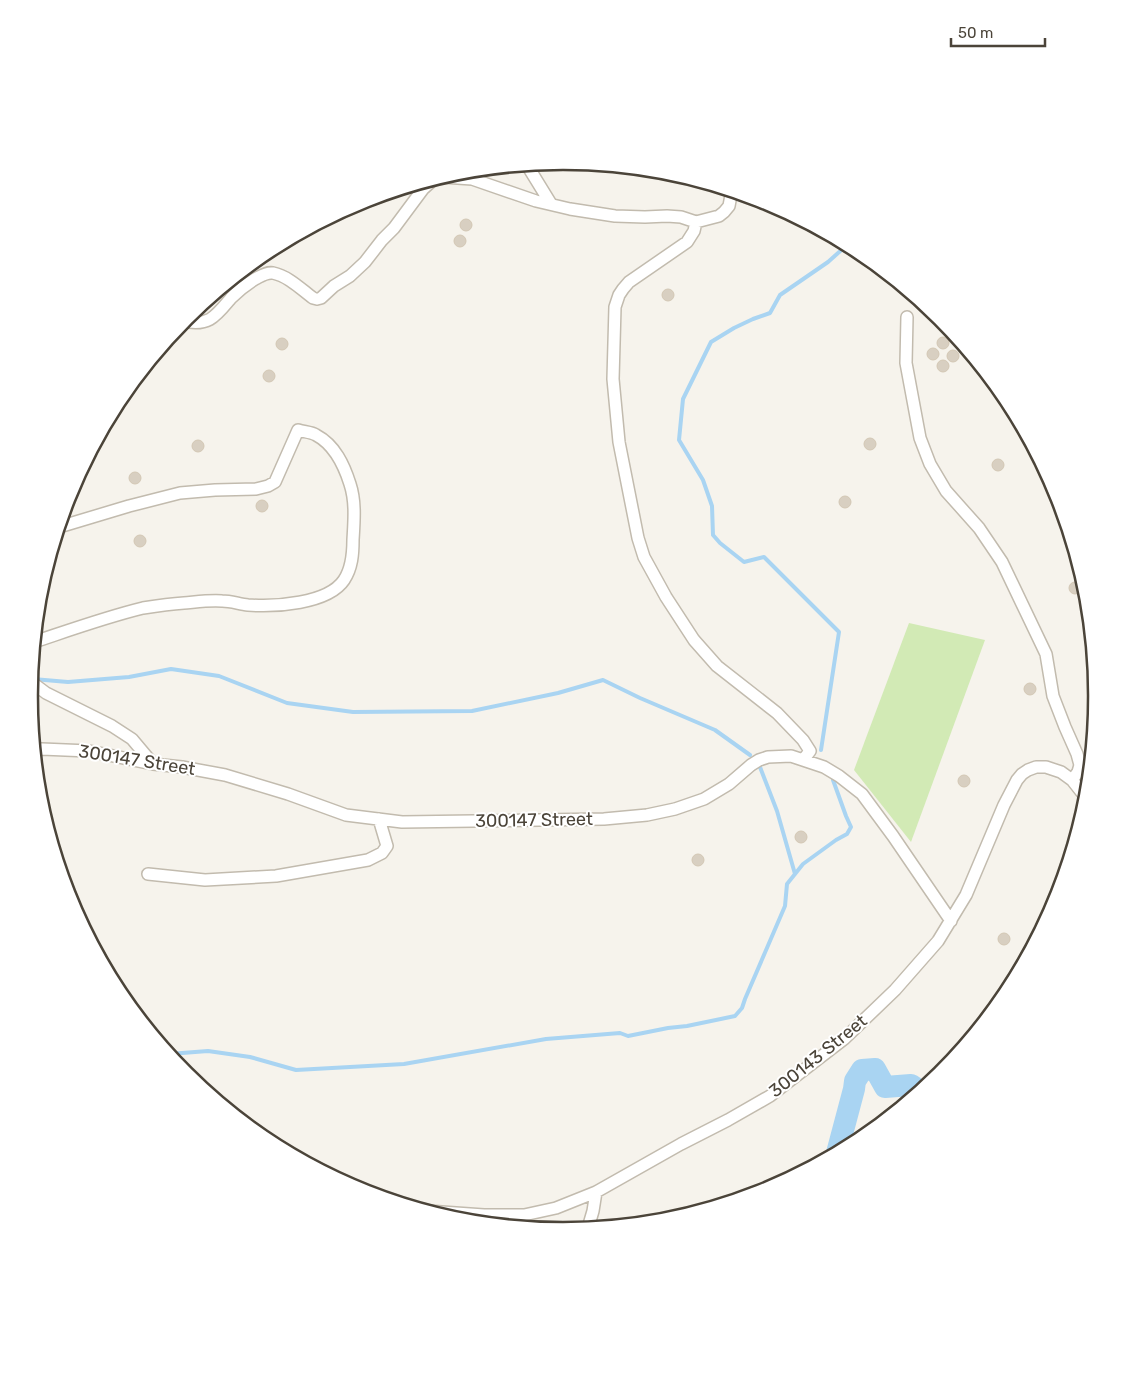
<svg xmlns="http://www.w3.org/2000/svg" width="1126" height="1392" font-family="Rubik,sans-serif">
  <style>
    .green { fill: #d2eab5 }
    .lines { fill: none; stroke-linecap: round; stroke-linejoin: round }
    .stream { stroke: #a9d4f2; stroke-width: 4 }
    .river { stroke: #a9d4f2; stroke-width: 22 }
    .building { fill: #d8cfc1; stroke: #d3c7b4 }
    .minor-casing { stroke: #c2bbae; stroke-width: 14 }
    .minor { stroke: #fff; stroke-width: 11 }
    .labels { text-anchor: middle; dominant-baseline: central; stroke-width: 4; stroke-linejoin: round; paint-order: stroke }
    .street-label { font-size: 18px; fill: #4b4439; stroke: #fff }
    .rim { fill: none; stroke: #4b4439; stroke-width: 2.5 }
  </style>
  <rect width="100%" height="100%" fill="#f6f3ec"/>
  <path class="green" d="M 909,623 L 985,640 L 911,842 L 854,770 Z"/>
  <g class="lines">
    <path class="stream" d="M 33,679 L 68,682 L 129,677 L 171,669 L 219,676 L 287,703 L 353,712 L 472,711 L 558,693 L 603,680 L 640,698 L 715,730 L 750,755
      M 821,750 L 839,632 L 764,557 L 744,562 L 720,543 L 713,535 L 712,506 L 703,480 L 679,440 L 683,399 L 711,342 L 734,328 L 753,319 L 770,313 L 780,295 L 828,262 L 847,245
      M 760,767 L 777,811 L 795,874
      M 169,1054 L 208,1051 L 250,1057 L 296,1070 L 404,1064 L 546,1039 L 620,1033 L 628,1036 L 668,1028 L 687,1026 L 735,1016 L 742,1008 L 745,999 L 785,906 L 787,884 L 803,864 L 836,840 L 847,834 L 851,827 L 846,816 L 833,780"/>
    <path class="river" d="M 837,1153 L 854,1089 L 855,1081 L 862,1070 L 875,1069 L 885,1087 L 911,1085 L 920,1091"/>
  </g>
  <path class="building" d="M460 225a6 6 0 1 1 12 0a6 6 0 1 1-12 0Z
    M454 241a6 6 0 1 1 12 0a6 6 0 1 1-12 0Z
    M662 295a6 6 0 1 1 12 0a6 6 0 1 1-12 0Z
    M937 343a6 6 0 1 1 12 0a6 6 0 1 1-12 0Z
    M276 344a6 6 0 1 1 12 0a6 6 0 1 1-12 0Z
    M927 354a6 6 0 1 1 12 0a6 6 0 1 1-12 0Z
    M947 356a6 6 0 1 1 12 0a6 6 0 1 1-12 0Z
    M937 366a6 6 0 1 1 12 0a6 6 0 1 1-12 0Z
    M263 376a6 6 0 1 1 12 0a6 6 0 1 1-12 0Z
    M864 444a6 6 0 1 1 12 0a6 6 0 1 1-12 0Z
    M192 446a6 6 0 1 1 12 0a6 6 0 1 1-12 0Z
    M992 465a6 6 0 1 1 12 0a6 6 0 1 1-12 0Z
    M129 478a6 6 0 1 1 12 0a6 6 0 1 1-12 0Z
    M839 502a6 6 0 1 1 12 0a6 6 0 1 1-12 0Z
    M256 506a6 6 0 1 1 12 0a6 6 0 1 1-12 0Z
    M134 541a6 6 0 1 1 12 0a6 6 0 1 1-12 0Z
    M1069 588a6 6 0 1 1 12 0a6 6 0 1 1-12 0Z
    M1024 689a6 6 0 1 1 12 0a6 6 0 1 1-12 0Z
    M958 781a6 6 0 1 1 12 0a6 6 0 1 1-12 0Z
    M795 837a6 6 0 1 1 12 0a6 6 0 1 1-12 0Z
    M692 860a6 6 0 1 1 12 0a6 6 0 1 1-12 0Z
    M 66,877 L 70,878 L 72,882 L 72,886 L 67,889 L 63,878 Z
    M998 939a6 6 0 1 1 12 0a6 6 0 1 1-12 0Z"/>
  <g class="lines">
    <g class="minor-casing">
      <path id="minor" d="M 527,165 L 551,204
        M 443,177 L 472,179 L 536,201 L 570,209 L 615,216 L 645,217 L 667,216 L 681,217 L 696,222 L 719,216 L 724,212 L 729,206 L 731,195 L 730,191
        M 696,222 L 694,231 L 687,242 L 629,282 L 623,289 L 619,295 L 615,307 L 613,379 L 619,442 L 638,538 L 644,557 L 666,597 L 694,640 L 717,666 L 777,713 L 803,740 L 810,751 L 803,760
        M 907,317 L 906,363 L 920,438 L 930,464 L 946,491 L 979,528 L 1002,562 L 1046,654 L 1053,696 L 1065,727 L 1077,754 L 1080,765 L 1078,772 L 1072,780
        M 183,321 C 209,327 216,316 231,298 C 238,291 247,284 255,279 C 261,276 266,272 273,273 C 288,276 301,289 313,298 L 317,299 L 321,298 L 334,286 L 350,276 L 365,262 L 382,240 L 394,228 L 423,189 L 433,180
        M 34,642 C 70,630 106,617 143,608 C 156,606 170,604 184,603 C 196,602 210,600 222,601 C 231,601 239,604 248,605 C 274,607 328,604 344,580 C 352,568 353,554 353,540 C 354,522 356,502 350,484 C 344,465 335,445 316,435 C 311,432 304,432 298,430 L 275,482 L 268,486 L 256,489 L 215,490 L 180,493 L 129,506 L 59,527
        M 30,681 L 46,693 L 112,726 L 132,739 L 153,764
        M 34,750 L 42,749 L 89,751 L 153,764 L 182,767 L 225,775 L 288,794 L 346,815 L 402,822 L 604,819 L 647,815 L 675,809 L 704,799 L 729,784 L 751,765 L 759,760 L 768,757 L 791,756 L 824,767 L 839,776 L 862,794 L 893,836 L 951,921
        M 148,874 L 205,880 L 276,876 L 368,860 L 382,853 L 387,846 L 379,819
        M 888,1117 L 899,1108
        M 428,1211 L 484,1215 L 524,1215 L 556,1208 L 596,1192 L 681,1144 L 728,1120 L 770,1096 L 844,1039 L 895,990 L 938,941 L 966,895 L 1004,805 L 1017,780 L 1022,774 L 1028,770 L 1036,767 L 1046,767 L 1061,772 L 1072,780 L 1087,799
        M 588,1228 L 593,1211 L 596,1192"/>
    </g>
    <use href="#minor" class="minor"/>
  </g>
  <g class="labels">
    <g class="street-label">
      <text transform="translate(137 760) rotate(9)">300147 Street</text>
      <text transform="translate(534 820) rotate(-1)">300147 Street</text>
      <text transform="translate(818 1056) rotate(-39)">300143 Street</text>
    </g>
  </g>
  <path d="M0 0H1126V1392H0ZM563 170H563A525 525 0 0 1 1088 695V697A525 525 0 0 1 563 1222H563A525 525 0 0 1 38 697V695A525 525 0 0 1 563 170Z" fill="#fff" fill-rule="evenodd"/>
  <path class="rim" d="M563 170H563A525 525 0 0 1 1088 695V697A525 525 0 0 1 563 1222H563A525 525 0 0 1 38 697V695A525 525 0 0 1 563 170Z"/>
  <path d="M951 38v8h94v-8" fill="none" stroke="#4b4439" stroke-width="2.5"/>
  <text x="958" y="38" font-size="15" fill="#4b4439" stroke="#ffffff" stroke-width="4" paint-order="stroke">50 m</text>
</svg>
